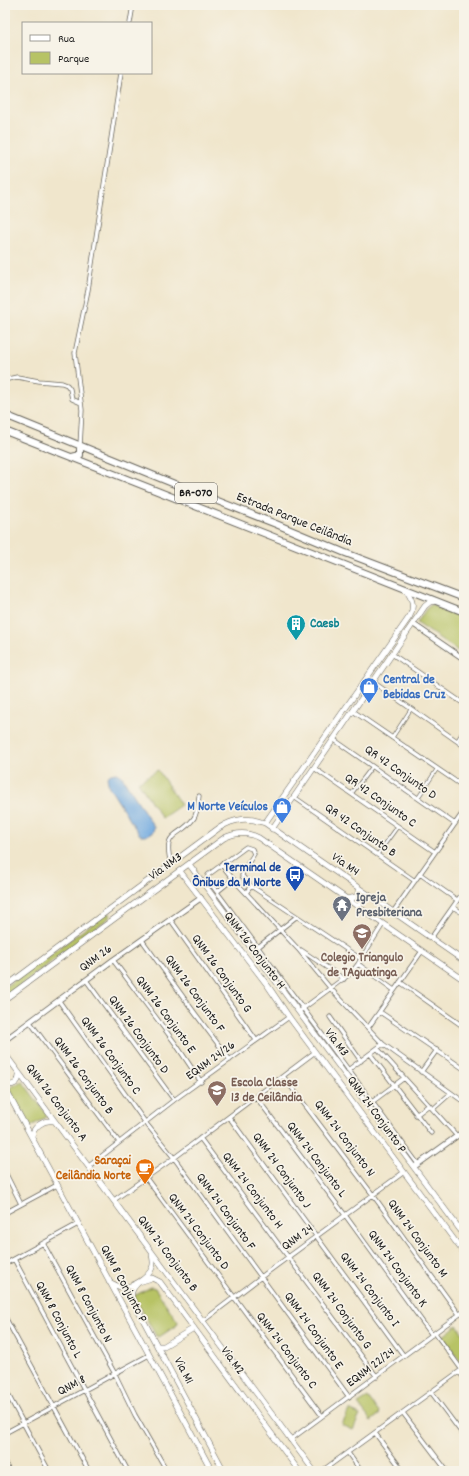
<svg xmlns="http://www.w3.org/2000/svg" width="469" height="1476" font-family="Dekko,sans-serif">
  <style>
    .green { fill: #b7c365; stroke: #6a7040 }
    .water { fill: #70a9e0; stroke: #46627e }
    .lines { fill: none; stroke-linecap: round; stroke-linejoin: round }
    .pedestrian-casing { stroke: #66635a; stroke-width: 4 }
    .minor-casing { stroke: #66635a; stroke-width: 5 }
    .tertiary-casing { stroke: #66635a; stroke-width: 6 }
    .secondary-casing { stroke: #66635a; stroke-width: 6 }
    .motorway-casing { stroke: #66635a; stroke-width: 8 }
    .pedestrian { stroke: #fff; stroke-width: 2.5 }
    .minor { stroke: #fff; stroke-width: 3.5 }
    .tertiary { stroke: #fff; stroke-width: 4.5 }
    .secondary { stroke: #fff; stroke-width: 5 }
    .motorway { stroke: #fff; stroke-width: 6 }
    .labels { text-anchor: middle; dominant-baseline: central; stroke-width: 3.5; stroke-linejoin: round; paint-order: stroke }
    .shield { fill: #f7f3e8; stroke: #5e5c59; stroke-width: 1 }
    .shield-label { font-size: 12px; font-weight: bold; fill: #1c1c1c }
    .street-label { font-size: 13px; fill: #1c1c1c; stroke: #f7f3e8 }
    .culture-label { font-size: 13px; font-weight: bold; fill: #0d838f; stroke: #f7f3e8; text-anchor: start }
    .shop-label { font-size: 13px; font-weight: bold; fill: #366cbe; stroke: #f7f3e8; text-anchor: start }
    .transit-label { font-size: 13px; font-weight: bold; fill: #164399; stroke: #f7f3e8; text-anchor: end }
    .worship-label { font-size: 13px; font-weight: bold; fill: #5b616d; stroke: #f7f3e8; text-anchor: start }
    .education-label { font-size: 13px; font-weight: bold; fill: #785e54; stroke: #f7f3e8 }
    .food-label { font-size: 13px; font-weight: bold; fill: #c56008; stroke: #f7f3e8; text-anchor: end }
  </style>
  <rect width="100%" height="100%" fill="#f7f3e8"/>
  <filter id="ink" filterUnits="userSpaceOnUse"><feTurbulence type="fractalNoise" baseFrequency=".025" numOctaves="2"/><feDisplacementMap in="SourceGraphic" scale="8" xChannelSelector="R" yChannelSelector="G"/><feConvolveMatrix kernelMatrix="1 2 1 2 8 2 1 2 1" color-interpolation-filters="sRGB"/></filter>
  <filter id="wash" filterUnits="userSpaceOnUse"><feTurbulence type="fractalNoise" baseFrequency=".012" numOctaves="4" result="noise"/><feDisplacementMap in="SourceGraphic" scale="16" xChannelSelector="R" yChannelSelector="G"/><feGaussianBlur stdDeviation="0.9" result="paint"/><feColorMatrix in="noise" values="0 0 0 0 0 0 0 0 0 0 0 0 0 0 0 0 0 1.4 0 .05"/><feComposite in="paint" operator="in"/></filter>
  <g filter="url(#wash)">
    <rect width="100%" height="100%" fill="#f0e6cc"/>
    <path class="green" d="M 431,605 L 464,616 L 464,655 L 417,623 L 426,609 Z
      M 158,770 L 181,805 L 162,818 L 138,782 Z
      M 107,913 L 110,914 L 110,917 L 5,997 L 5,987 Z
      M 22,1081 L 48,1116 L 28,1128 L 8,1089 Z
      M 151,1287 L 155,1288 L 178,1322 L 177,1325 L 159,1337 L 156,1336 L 134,1296 Z
      M 457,1325 L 464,1335 L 464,1361 L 462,1363 L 442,1337 Z
      M 368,1398 L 380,1414 L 371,1421 L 358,1404 Z
      M 349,1410 L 360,1415 L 353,1430 L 342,1425 Z"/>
    <path class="water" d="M 116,773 L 121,775 L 154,827 L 153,832 L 146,836 L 143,836 L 139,834 L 109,787 L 107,777 L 111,774 Z"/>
  </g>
  <g filter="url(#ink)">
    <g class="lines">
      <g class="pedestrian-casing">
        <path id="pedestrian" d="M 392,738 L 411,709
          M 457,741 L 464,730
          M 352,793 L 372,767
          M 418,798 L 437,769
          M 377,855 L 398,826"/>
      </g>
      <g class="minor-casing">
        <path id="minor" d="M 130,23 L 133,5
          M 5,379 L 8,379 L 17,377 L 39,381 L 62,383 L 67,385 L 70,389 L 72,399 L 81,403
          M 80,446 L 82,410 L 75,353 L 88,290 L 121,73
          M 392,654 L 464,704
          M 373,682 L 464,746
          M 353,711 L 464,787
          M 333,739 L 455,824
          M 314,768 L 435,852
          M 294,797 L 415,881
          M 171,864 C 162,829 179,839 194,818 C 198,811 198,803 199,796
          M 221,864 L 233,879 L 298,949 L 331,989 L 383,1044 L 348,1070
          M 420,874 L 457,900
          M 233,879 L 217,892 L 418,1164
          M 217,892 L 208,880 L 208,875 L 246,847 L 252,849 L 254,854 L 243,871 L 242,876 L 251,886
          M 246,893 L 251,886 L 361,959
          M 453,907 L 464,914
          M 393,912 L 464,811
          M 170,919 L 256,1040
          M 431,938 L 464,891
          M 142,940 L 194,1012 L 230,1060
          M 258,947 L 296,917
          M 301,950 L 344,979
          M 113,960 L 175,1043 L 201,1082
          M 358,964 L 394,990
          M 86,980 L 174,1100
          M 400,982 L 464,1027
          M 59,1001 L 145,1122 L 174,1158 L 349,1397
          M 301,1010 L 351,973 L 358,964 L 383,924
          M 380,1012 L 464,1069
          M 330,1017 L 361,1061
          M 30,1022 L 119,1142
          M 368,1028 L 422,951
          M 383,1044 L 464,1102
          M 378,1049 L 457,1136
          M 371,1055 L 431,1133
          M 421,1072 L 437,1050
          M 283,1076 L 373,1195 L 459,1314
          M 256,1097 L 345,1215 L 432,1335
          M 372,1102 L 404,1078
          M 433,1109 L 451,1093
          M 416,1115 L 429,1105
          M 229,1117 L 404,1356
          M 200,1138 L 377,1377
          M 89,1166 L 174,1100 L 289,1017
          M 5,1172 L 21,1204
          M 146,1178 L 322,1416
          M 114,1200 L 174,1158 L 315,1052
          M 5,1213 L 57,1185
          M 43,1243 L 115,1374 L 135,1415 L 167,1471
          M 14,1259 L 128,1471
          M 5,1264 L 78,1224
          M 5,1317 L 89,1471
          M 203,1321 L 261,1277 L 404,1172
          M 435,1333 L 462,1370
          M 459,1372 L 464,1378
          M 5,1389 L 49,1471
          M 431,1392 L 464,1436
          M 403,1413 L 447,1471
          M 5,1433 L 149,1355
          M 375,1433 L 403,1471
          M 290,1440 L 464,1311
          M 348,1453 L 361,1471
          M 5,1463 L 9,1471
          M 322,1471 L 464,1368"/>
      </g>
      <g class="tertiary-casing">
        <path id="tertiary" d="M 413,624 L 464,659
          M 5,1040 L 113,960 L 201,898
          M 414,1167 L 464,1131"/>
      </g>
      <g class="secondary-casing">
        <path id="secondary" d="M 265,823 L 410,616 C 415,605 412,598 405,589
          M 272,829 L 425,606 L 430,602 L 436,601
          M 189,864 L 464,1235
          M 180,871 L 268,986 L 289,1017 L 464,1253
          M 347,899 L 356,897 L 359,892 L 358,887
          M 359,907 L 362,898 L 369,895
          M 5,987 L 219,828 C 235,818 248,817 265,823 L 464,961
          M 5,999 L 224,838 C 236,832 248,832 259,838 L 464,980
          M 5,1054 L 314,1471
          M 5,1084 C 14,1087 20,1082 19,1073
          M 5,1088 L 212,1471
          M 32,1138 C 32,1127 44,1119 54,1121
          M 109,1282 C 113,1284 117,1286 121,1287 C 133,1288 148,1278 152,1268 C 154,1264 153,1259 152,1255
          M 139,1282 L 152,1278 L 160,1282 L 299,1471
          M 139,1282 C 134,1287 130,1291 132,1299 L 224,1471
          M 157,1346 L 164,1346 L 194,1328"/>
      </g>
      <g class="motorway-casing">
        <path id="motorway" d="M 5,415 L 177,485 L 276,524 L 343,552 L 464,598
          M 5,431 L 464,612
          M 72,457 L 80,455 L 80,446"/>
      </g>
      <use href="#pedestrian" class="pedestrian"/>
      <use href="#minor" class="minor"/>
      <use href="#tertiary" class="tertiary"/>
      <use href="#secondary" class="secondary"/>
      <use href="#motorway" class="motorway"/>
    </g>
  </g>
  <defs>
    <g id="building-pin" transform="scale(1)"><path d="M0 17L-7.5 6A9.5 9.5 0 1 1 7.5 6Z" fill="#0f9aa8" stroke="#f7f3e8"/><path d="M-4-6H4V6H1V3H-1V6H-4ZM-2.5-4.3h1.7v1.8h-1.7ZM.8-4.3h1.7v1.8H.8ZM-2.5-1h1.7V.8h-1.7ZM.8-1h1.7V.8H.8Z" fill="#fff"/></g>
    <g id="shop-pin" transform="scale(1)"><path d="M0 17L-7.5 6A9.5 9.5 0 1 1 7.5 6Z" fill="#3f7fe0" stroke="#f7f3e8"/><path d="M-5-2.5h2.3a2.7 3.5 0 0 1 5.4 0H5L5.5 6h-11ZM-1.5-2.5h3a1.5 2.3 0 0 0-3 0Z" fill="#fff"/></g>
    <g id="bus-pin" transform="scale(1)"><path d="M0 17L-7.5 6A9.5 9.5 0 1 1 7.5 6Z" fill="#1a4fb4" stroke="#f7f3e8"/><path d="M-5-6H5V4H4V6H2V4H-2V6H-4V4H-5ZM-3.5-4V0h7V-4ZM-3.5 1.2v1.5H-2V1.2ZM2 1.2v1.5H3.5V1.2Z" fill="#fff"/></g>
    <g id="temple-pin" transform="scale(1)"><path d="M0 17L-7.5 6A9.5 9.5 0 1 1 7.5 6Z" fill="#6b7280" stroke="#f7f3e8"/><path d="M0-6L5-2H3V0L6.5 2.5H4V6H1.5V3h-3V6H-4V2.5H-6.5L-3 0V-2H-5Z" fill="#fff"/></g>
    <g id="school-pin" transform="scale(1)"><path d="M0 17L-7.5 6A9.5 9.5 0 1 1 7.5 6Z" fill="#8d6e63" stroke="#f7f3e8"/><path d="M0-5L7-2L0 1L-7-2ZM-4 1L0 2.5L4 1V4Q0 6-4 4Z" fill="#fff"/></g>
    <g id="cafe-pin" transform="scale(1)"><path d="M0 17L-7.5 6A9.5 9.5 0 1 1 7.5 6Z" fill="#e8710a" stroke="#f7f3e8"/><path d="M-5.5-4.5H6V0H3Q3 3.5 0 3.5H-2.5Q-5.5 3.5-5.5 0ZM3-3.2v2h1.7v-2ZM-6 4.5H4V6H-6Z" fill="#fff"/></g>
  </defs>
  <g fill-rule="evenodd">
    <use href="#building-pin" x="296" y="624"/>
    <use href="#shop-pin" x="369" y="687"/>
    <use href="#shop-pin" x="282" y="807"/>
    <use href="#bus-pin" x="295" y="875"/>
    <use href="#temple-pin" x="342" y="905"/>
    <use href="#school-pin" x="362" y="933"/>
    <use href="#school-pin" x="217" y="1090"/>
    <use href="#cafe-pin" x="145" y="1168"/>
  </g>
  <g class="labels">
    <rect class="shield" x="175" y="483" width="42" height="20" rx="3"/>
    <g class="shield-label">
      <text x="196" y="493">BR-070</text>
    </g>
    <g class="street-label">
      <text transform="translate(294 520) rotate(22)">Estrada Parque Ceilândia</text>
      <text transform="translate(400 773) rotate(35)">QR 42 Conjunto D</text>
      <text transform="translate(380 801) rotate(35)">QR 42 Conjunto C</text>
      <text transform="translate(360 831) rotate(35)">QR 42 Conjunto B</text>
      <text transform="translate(345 865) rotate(35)">Via M4</text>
      <text transform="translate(166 867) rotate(-36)">Via NM3</text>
      <text transform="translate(254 951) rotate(53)">QNM 26 Conjunto H</text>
      <text transform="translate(96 959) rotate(-36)">QNM 26</text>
      <text transform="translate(221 974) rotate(54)">QNM 26 Conjunto G</text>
      <text transform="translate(194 994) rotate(54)">QNM 26 Conjunto F</text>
      <text transform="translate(165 1015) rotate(54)">QNM 26 Conjunto E</text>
      <text transform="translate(138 1035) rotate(54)">QNM 26 Conjunto D</text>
      <text transform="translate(336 1043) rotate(53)">Via M3</text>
      <text transform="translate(110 1056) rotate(54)">QNM 26 Conjunto C</text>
      <text transform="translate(211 1061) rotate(-36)">EQNM 24/26</text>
      <text transform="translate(83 1076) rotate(54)">QNM 26 Conjunto B</text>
      <text transform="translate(56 1103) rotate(53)">QNM 26 Conjunto A</text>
      <text transform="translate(376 1115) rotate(54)">QNM 24 Conjunto P</text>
      <text transform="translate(344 1139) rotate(53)">QNM 24 Conjunto N</text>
      <text transform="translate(316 1160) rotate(53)">QNM 24 Conjunto L</text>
      <text transform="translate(281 1171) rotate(54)">QNM 24 Conjunto J</text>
      <text transform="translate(252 1191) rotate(53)">QNM 24 Conjunto H</text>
      <text transform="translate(225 1212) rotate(54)">QNM 24 Conjunto F</text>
      <text transform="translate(198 1232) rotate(53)">QNM 24 Conjunto D</text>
      <text transform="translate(298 1238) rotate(-36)">QNM 24</text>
      <text transform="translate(417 1239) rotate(54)">QNM 24 Conjunto M</text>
      <text transform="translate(167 1254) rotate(53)">QNM 24 Conjunto B</text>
      <text transform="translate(397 1269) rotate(54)">QNM 24 Conjunto K</text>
      <text transform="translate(123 1284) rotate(62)">QNM 8 Conjunto P</text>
      <text transform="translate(369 1290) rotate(53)">QNM 24 Conjunto I</text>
      <text transform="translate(88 1304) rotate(62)">QNM 8 Conjunto N</text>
      <text transform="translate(341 1311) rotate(54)">QNM 24 Conjunto G</text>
      <text transform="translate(58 1320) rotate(62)">QNM 8 Conjunto L</text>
      <text transform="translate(313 1331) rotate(54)">QNM 24 Conjunto E</text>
      <text transform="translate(286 1351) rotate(53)">QNM 24 Conjunto C</text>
      <text transform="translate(232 1361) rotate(54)">Via M2</text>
      <text transform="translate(371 1368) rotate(-37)">EQNM 22/24</text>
      <text transform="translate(183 1371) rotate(62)">Via M1</text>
      <text transform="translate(72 1386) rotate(-28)">QNM 8</text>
    </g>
    <g class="culture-label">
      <text x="310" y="624">Caesb</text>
    </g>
    <g class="shop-label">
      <text x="383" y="680">Central de<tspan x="383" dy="15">Bebidas Cruz</tspan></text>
      <text x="268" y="807" text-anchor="end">M Norte Veículos</text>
    </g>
    <g class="transit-label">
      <text x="281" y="868">Terminal de<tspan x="281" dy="15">Ônibus da M Norte</tspan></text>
    </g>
    <g class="worship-label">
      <text x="356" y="898">Igreja<tspan x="356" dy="15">Presbiteriana</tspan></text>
    </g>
    <g class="education-label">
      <text x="362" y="958">Colegio Triangulo<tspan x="362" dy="15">de TAguatinga</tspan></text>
      <text x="231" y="1083" text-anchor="start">Escola Classe<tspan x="231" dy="15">13 de Ceilândia</tspan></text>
    </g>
    <g class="food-label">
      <text x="131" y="1161">Saraçai<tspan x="131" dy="15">Ceilândia Norte</tspan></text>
    </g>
  </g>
  <rect width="469" height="1476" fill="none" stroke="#f7f3e8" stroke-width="20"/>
  <rect x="22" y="22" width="130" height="52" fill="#f7f3e8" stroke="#9f9d96"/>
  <rect x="30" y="35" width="20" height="6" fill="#ffffff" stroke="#9f9d96"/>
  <text x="58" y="42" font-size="12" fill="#1c1c1c">Rua</text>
  <rect x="30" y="52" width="20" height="12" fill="#b7c365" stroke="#9f9d96"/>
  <text x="58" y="62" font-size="12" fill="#1c1c1c">Parque</text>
</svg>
